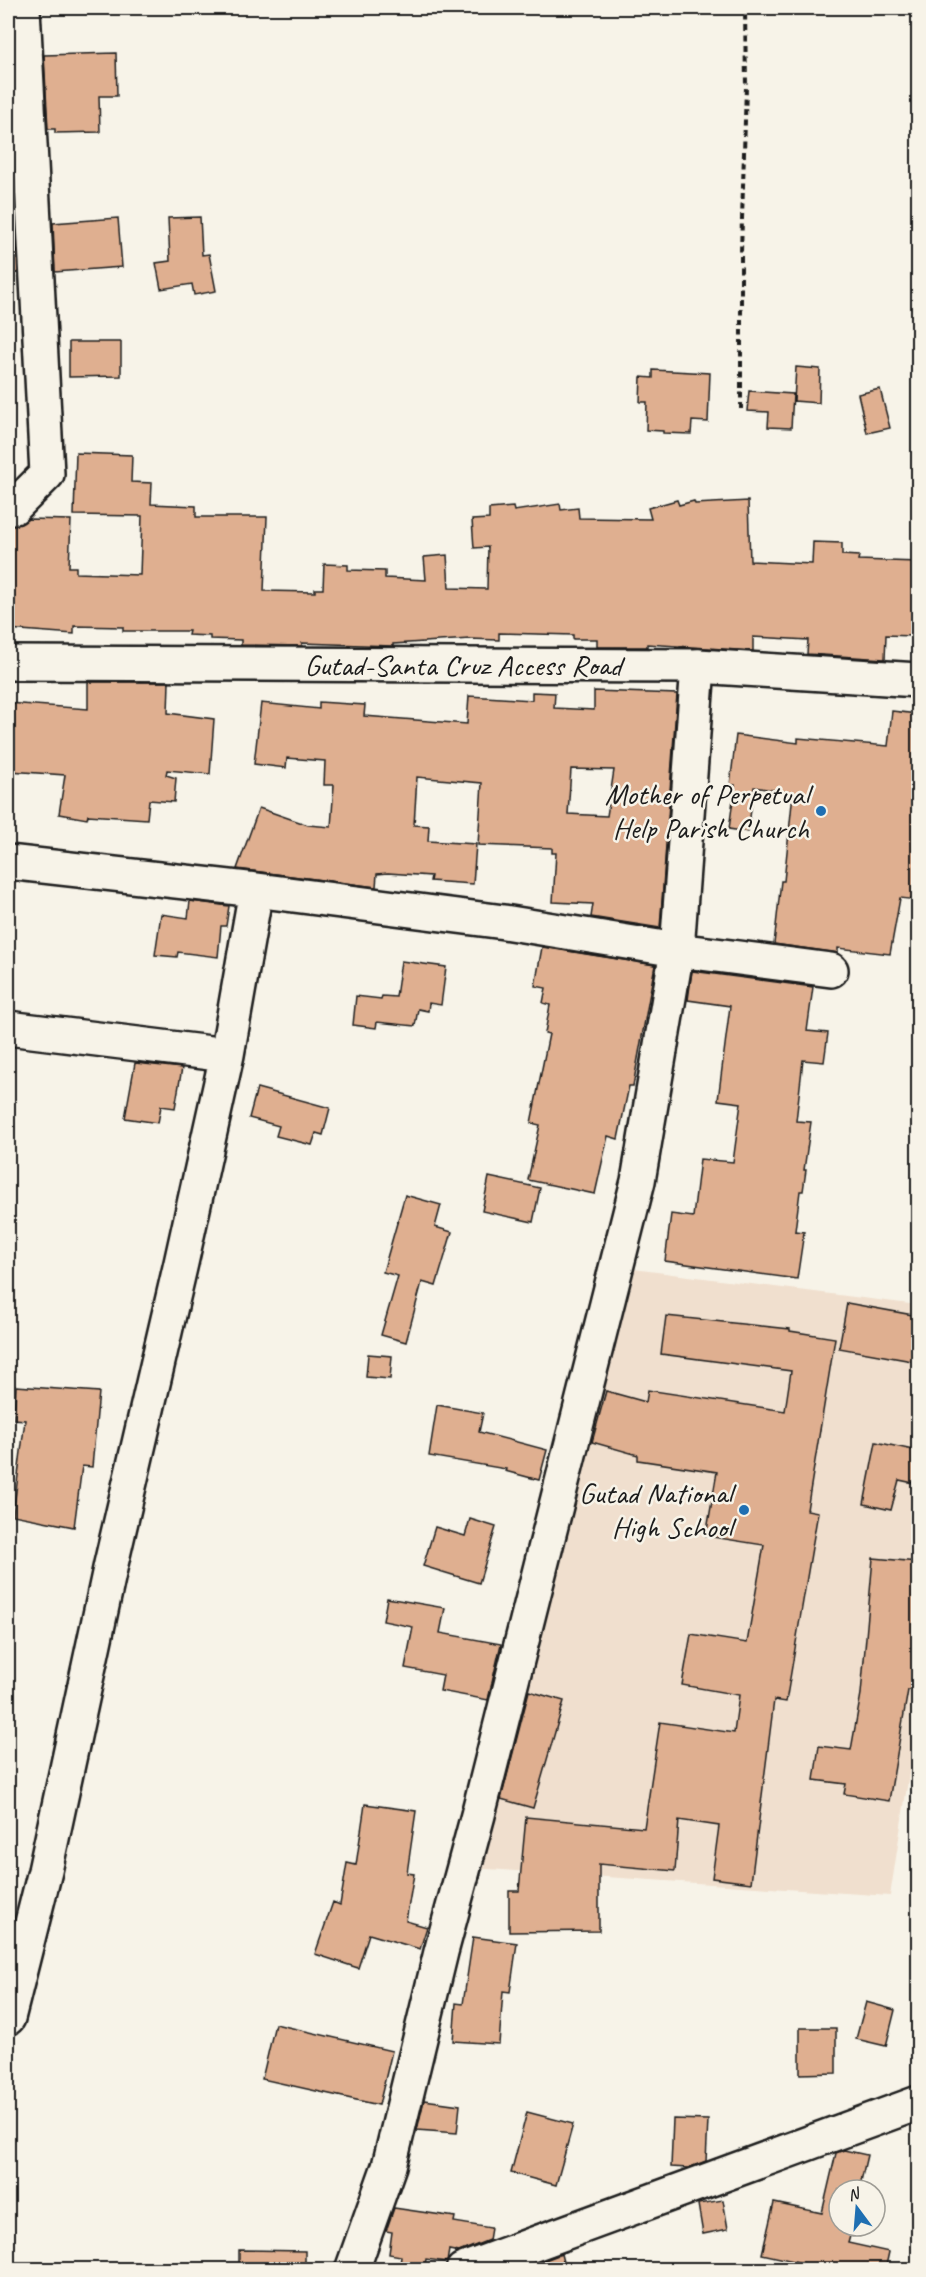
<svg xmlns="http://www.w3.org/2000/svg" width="926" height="2277" font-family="Caveat,sans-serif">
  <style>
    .built { fill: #f0dfce }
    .building { fill: #dfaf90; stroke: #1c1c1c; stroke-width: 1.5; fill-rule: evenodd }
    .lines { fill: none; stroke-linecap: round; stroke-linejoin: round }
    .minor-casing { stroke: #1c1c1c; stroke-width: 38 }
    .major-casing { stroke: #1c1c1c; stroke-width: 38 }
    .path { stroke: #1c1c1c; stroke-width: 4; stroke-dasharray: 6 4.5; stroke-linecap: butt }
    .minor { stroke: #f7f3e8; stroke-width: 33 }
    .major { stroke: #f7f3e8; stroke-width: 33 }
    .poi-dot { fill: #1f6fb2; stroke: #f7f3e8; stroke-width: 2 }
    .labels { text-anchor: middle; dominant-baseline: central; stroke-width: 5; stroke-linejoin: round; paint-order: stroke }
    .street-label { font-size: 30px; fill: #1c1c1c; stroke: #f7f3e8 }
    .poi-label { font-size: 30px; fill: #1c1c1c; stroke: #f7f3e8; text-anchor: end }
  </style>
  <rect width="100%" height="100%" fill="#f7f3e8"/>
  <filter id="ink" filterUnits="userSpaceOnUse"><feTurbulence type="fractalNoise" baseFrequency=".0167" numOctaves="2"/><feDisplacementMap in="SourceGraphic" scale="12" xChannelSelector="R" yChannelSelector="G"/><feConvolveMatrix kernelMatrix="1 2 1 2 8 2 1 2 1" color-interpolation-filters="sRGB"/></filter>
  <g filter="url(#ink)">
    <path class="built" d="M 633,1269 L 918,1305 L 918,1716 L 890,1896 L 473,1868 Z"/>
    <path class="building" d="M 116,53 L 117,96 L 99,96 L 100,132 L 55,133 L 55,129 L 48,129 L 44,55 Z
      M 200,217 L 202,255 L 209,254 L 216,291 L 194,295 L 192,284 L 161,289 L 156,263 L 170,261 L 168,218 Z
      M 118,218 L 122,267 L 55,272 L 53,223 Z
      M 16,239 L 18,273 L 8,274 L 8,240 Z
      M 69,342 L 121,342 L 121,376 L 69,377 Z
      M 796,367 L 820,369 L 819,403 L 794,401 Z
      M 653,370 L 710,373 L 708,422 L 692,421 L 691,434 L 663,433 L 663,431 L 646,430 L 647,402 L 640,402 L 641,377 L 653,378 Z
      M 880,389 L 890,428 L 867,433 L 858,394 Z
      M 749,391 L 793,394 L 791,428 L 768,427 L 769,412 L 747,411 Z
      M 76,453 L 132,455 L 131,482 L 152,483 L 151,504 L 196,506 L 196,517 L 267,517 L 264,591 L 315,592 L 315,589 L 323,589 L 324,564 L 348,565 L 348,570 L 385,571 L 385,578 L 426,580 L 424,557 L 447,555 L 449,588 L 487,589 L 488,547 L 474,548 L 472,520 L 489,519 L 489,509 L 513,507 L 514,511 L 560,504 L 561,510 L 578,508 L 579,518 L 651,519 L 648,508 L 677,500 L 679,505 L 694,501 L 695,504 L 748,501 L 750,561 L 812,564 L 813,542 L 842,543 L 842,555 L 859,556 L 858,560 L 918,562 L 918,600 L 913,601 L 912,636 L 886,635 L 885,659 L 807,654 L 808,640 L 753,637 L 753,651 L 647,644 L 647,647 L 597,647 L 597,639 L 573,639 L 573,635 L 499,633 L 499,640 L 470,639 L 393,644 L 393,646 L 302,643 L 302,646 L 241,645 L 241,640 L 210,639 L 210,636 L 188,635 L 189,631 L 123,631 L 123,627 L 74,626 L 74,634 L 8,629 L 9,526 L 15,526 L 28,519 L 71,520 L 69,567 L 76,567 L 76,573 L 140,575 L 142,516 L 74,515 Z
      M 88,682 L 169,682 L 168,713 L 214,719 L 210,774 L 167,770 L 166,775 L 176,778 L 174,802 L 149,800 L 147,819 L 88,815 L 87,819 L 59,814 L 65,775 L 10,771 L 10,755 L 8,755 L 8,703 L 88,709 Z
      M 594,691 L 677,694 L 660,928 L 591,917 L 593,904 L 553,902 L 556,853 L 552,853 L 552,848 L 478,845 L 482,783 L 417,777 L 414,825 L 429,826 L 428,841 L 476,844 L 473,884 L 430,881 L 431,876 L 388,873 L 377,874 L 376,887 L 237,869 L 259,808 L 308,825 L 331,827 L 334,785 L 324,785 L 325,761 L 287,758 L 286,768 L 254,764 L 261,703 L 319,709 L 319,702 L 365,705 L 364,716 L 467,724 L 469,696 L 532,700 L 532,692 L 555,693 L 554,708 L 594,710 ZM 571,769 L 614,770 L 607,816 L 568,814 Z
      M 892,711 L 917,714 L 915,732 L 918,732 L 918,900 L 900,898 L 890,954 L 838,948 L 838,953 L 774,944 L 781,881 L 784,881 L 793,793 L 754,787 L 748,832 L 729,829 L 735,785 L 730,785 L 736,735 L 798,743 L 798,738 L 888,746 Z
      M 190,901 L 229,906 L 226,926 L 221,926 L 218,957 L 178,952 L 177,957 L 155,955 L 161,914 L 188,918 Z
      M 542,947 L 655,965 L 633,1086 L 629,1086 L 618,1139 L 608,1136 L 595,1194 L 528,1180 L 540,1125 L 531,1123 L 549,1034 L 545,1033 L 550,1005 L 543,1003 L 546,988 L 535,986 Z
      M 401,961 L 446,967 L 441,1005 L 429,1003 L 428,1011 L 418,1009 L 415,1026 L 377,1022 L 376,1028 L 353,1025 L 356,996 L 381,999 L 382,996 L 396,997 Z
      M 692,971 L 813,987 L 807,1031 L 828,1033 L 824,1062 L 803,1060 L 796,1121 L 811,1122 L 804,1170 L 806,1170 L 803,1191 L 800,1191 L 795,1231 L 804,1232 L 797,1279 L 665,1261 L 671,1214 L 693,1217 L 700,1159 L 733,1162 L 741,1103 L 718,1100 L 730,1006 L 688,1000 Z
      M 135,1063 L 182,1068 L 175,1108 L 161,1106 L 158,1123 L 125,1118 Z
      M 257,1088 L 330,1108 L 323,1135 L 316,1133 L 312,1145 L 276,1136 L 279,1126 L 249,1118 Z
      M 489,1177 L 540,1188 L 533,1222 L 482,1211 Z
      M 405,1195 L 441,1205 L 435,1227 L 452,1232 L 436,1286 L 422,1282 L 406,1342 L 381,1335 L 398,1276 L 383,1272 Z
      M 847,1303 L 918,1316 L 918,1362 L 839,1348 Z
      M 666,1316 L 790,1329 L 790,1331 L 835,1338 L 807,1510 L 818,1512 L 786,1702 L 774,1700 L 751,1883 L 712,1878 L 719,1826 L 679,1820 L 675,1871 L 599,1864 L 599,1931 L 509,1932 L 509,1891 L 519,1891 L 526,1817 L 644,1828 L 660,1722 L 734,1733 L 739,1695 L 682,1685 L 691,1634 L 747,1643 L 764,1545 L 706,1536 L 717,1472 L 638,1460 L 638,1455 L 592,1442 L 606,1391 L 646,1402 L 648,1390 L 785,1411 L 791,1371 L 661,1354 Z
      M 368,1354 L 392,1356 L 390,1379 L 366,1377 Z
      M 16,1386 L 99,1392 L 92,1467 L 82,1466 L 74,1527 L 13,1515 L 25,1420 L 14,1419 Z
      M 437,1405 L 483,1413 L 479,1432 L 547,1450 L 539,1480 L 505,1471 L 506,1469 L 429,1456 Z
      M 876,1442 L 918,1451 L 918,1484 L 899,1480 L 891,1510 L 864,1504 Z
      M 470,1519 L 496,1527 L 479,1583 L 423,1566 L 435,1527 L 465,1536 Z
      M 873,1558 L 918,1562 L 918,1613 L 912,1690 L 908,1690 L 889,1801 L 844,1794 L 846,1784 L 814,1780 L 819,1746 L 851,1750 L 861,1694 Z
      M 387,1598 L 445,1608 L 440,1633 L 501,1644 L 488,1700 L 440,1691 L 443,1675 L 405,1668 L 413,1627 L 383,1621 Z
      M 529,1691 L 564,1701 L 533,1808 L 501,1799 Z
      M 365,1804 L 416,1811 L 407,1873 L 414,1874 L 406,1921 L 427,1927 L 420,1949 L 369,1934 L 358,1968 L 315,1954 L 333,1902 L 340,1905 L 347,1863 L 356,1865 Z
      M 473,1937 L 517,1943 L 510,1992 L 503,1991 L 499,2044 L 453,2041 L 456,2003 L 463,2004 Z
      M 866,2002 L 895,2010 L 886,2046 L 856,2039 Z
      M 275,2024 L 392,2051 L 379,2105 L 262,2079 Z
      M 800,2028 L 836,2028 L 836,2073 L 800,2074 Z
      M 424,2100 L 460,2105 L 457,2133 L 417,2130 Z
      M 527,2112 L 573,2124 L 556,2185 L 511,2173 Z
      M 673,2119 L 708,2120 L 706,2161 L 688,2168 L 671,2167 Z
      M 844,2150 L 867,2155 L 859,2190 L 839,2190 L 839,2226 L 853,2226 L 848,2243 L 889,2252 L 885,2270 L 811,2270 L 812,2265 L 762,2254 L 774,2203 L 822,2213 L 836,2153 Z
      M 723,2200 L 728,2229 L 703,2234 L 698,2204 Z
      M 394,2208 L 455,2217 L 454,2222 L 491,2228 L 489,2240 L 459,2252 L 449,2250 L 447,2262 L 426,2259 L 424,2270 L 400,2266 L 401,2256 L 389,2254 L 392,2232 L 386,2231 Z
      M 239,2250 L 305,2251 L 305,2270 L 239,2270 Z
      M 561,2254 L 565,2270 L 519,2270 Z"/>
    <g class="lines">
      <g class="minor-casing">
        <path id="minor" d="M 8,507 L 14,507 L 47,474 L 23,8
          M 8,862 L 256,890 L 504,922 L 677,950 L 831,970
          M 8,1028 L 227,1055
          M 8,2018 L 45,1871 L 111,1564 L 181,1263 L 227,1055 L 256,890
          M 352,2270 L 389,2166 L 441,1952 L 478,1815 L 638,1181 L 677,950 L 698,666
          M 463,2270 L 918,2103"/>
      </g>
      <g class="major-casing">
        <path id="major" d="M 8,663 L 698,666 L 918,680"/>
      </g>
      <path class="path" d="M 741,409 L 741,252 L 746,87 L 745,8"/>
      <use href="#minor" class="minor"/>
      <use href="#major" class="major"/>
    </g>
  </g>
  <g class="poi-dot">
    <circle cx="821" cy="811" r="6"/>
    <circle cx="744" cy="1510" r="6"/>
  </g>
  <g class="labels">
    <g class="street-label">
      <text x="463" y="665">Gutad-Santa Cruz Access Road</text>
    </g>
    <g class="poi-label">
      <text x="809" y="794">Mother of Perpetual<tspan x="809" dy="34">Help Parish Church</tspan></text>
      <text x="732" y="1493">Gutad National<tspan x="732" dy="34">High School</tspan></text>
    </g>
  </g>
  <rect width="926" height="2277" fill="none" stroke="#f7f3e8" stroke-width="30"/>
  <rect x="15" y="15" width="896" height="2247" fill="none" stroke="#1c1c1c" stroke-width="2" filter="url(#ink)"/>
  <g transform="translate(857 2208) rotate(344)"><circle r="28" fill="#f7f3e8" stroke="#9f9d96" stroke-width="1.5"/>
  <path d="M0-4.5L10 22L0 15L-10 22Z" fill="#1f6fb2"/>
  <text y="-9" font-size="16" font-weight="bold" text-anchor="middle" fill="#1c1c1c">N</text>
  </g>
</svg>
